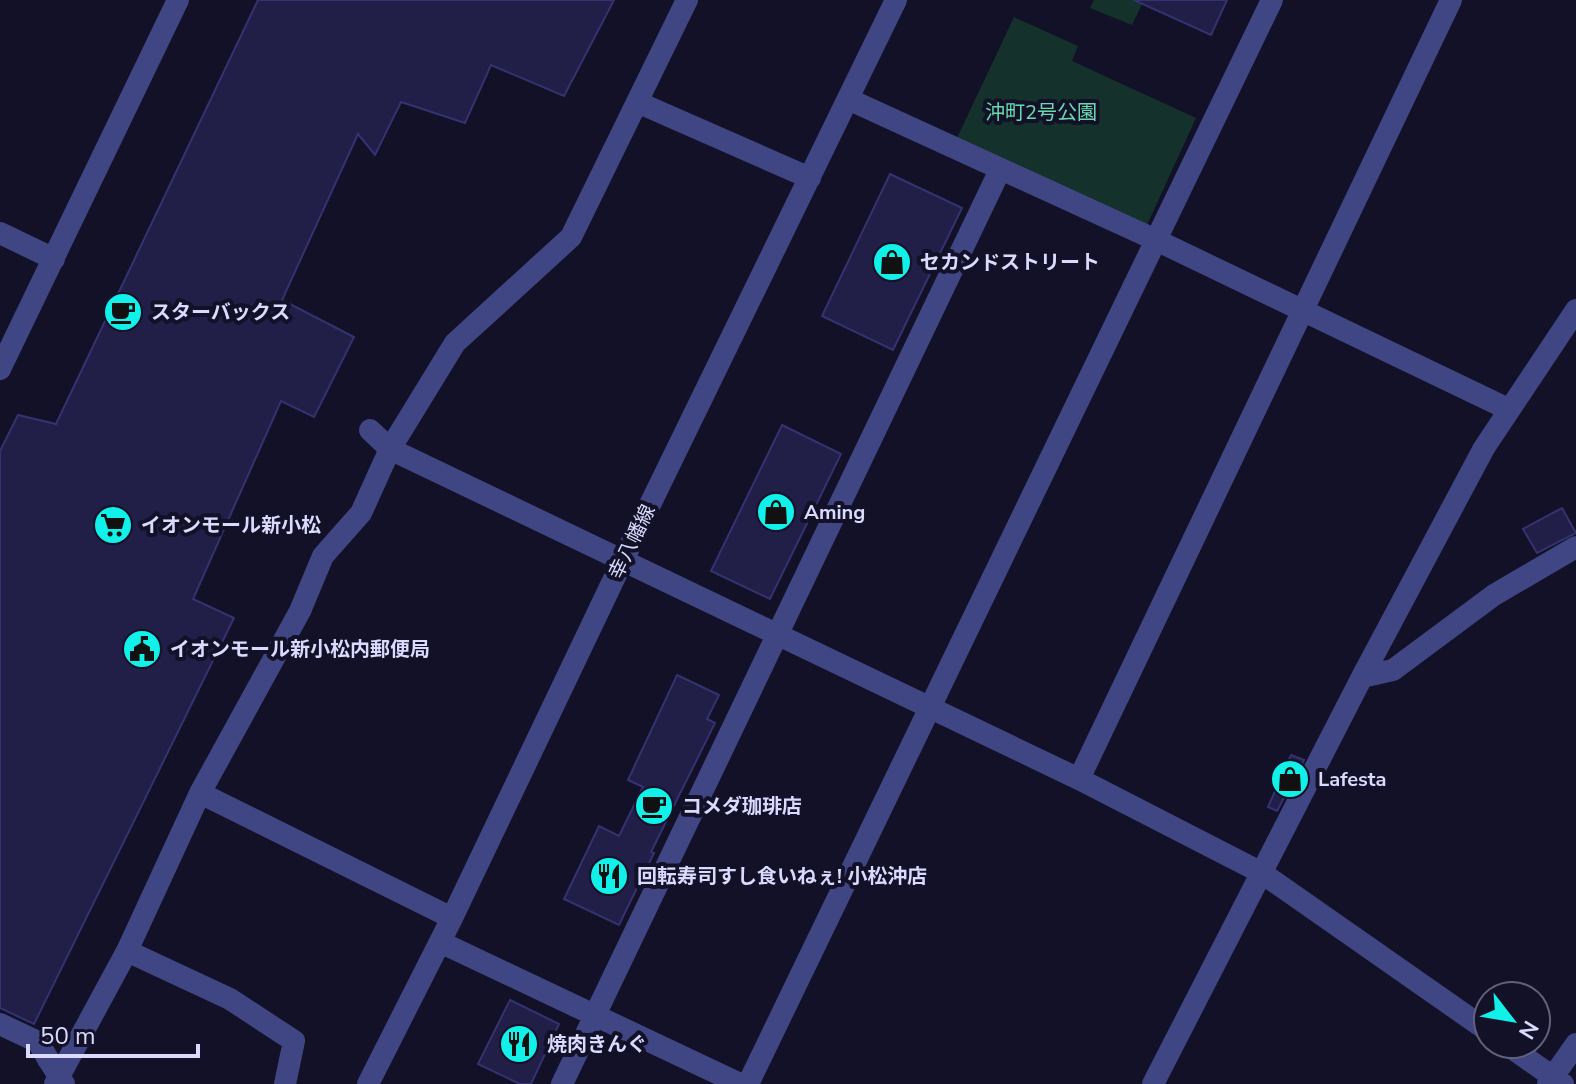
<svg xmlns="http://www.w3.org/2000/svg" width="1576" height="1084" font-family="'Nunito Sans','Noto Sans JP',sans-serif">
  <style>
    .green { fill: #15312c }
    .building { fill: #211e47; stroke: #353271; stroke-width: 2 }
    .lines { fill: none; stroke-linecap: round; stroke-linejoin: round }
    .minor { stroke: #3f4683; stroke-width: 22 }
    .minor-bridge { stroke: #3f4683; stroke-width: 22 }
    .labels { text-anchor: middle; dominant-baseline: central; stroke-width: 8; stroke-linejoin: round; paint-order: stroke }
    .park-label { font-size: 20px; fill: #68daae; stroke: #121127 }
    .poi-label { font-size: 20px; font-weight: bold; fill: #d9dafd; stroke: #121127; text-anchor: start }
    .street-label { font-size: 20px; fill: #d9dafd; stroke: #121127 }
  </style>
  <rect width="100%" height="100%" fill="#121127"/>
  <path class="green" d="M 1094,0 L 1144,0 L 1132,25 L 1090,8 Z
    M 1014,17 L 1078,46 L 1072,61 L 1196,118 L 1147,225 L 957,138 Z"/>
  <path class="building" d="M 258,0 L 614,0 L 564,96 L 491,65 L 465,123 L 401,102 L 375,155 L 358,134 L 282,300 L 354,337 L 314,417 L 281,401 L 193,599 L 234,618 L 34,1024 L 0,1008 L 0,451 L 18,415 L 56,424 Z
    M 1134,0 L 1227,0 L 1211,35 Z
    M 890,174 L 962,208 L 893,350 L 822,316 Z
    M 782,425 L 841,454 L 770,599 L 711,571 Z
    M 1562,508 L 1576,533 L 1537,553 L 1523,529 Z
    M 677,675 L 719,695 L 707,719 L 715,723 L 651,852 L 654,853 L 619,925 L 564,899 L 599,826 L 619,836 L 643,787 L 628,780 Z
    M 1291,755 L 1304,760 L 1277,811 L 1268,807 Z
    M 510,1000 L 559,1024 L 531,1084 L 520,1084 L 478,1064 Z"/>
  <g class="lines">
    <path class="minor" d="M 848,99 L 1156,240 L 1508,409
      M 637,102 L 810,178
      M 0,233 L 54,259
      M 0,369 L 178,0
      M 370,430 L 390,449 L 1079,779 L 1262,873 L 1488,1031
      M 1362,677 L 1393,670 L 1494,595 L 1576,547
      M 1079,779 L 1451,0
      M 200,793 L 452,918
      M 440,942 L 740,1084
      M 127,951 L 230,999 L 294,1041 L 285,1084
      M 0,1024 L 38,1042 L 48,1059
      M 1506,1044 L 1563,1084
      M 55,1084 L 127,951 L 200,793 L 300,611 L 323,556 L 361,513 L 390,449 L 455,343 L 571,237 L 687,0
      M 368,1084 L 452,918 L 622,562 L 896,0
      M 562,1084 L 1000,170
      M 748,1084 L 1272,0
      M 1153,1084 L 1362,677 L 1484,448 L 1576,310
      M 1548,1084 L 1576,1044"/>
    <path class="minor-bridge" d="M 48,1059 L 64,1084"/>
  </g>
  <defs>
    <g id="shop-disc" transform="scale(2)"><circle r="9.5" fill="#11f1e9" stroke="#121127"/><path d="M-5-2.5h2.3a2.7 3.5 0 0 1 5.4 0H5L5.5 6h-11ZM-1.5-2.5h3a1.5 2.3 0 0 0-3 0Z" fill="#111"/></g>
    <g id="cafe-disc" transform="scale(2)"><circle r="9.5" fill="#11f1e9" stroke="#121127"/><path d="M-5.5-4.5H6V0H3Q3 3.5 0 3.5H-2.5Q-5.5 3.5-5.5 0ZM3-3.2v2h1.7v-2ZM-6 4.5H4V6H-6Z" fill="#111"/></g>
    <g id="supermarket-disc" transform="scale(2)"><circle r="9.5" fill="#11f1e9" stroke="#121127"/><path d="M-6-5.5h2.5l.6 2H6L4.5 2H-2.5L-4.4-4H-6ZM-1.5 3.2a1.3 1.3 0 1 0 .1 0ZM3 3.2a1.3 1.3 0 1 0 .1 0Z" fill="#111"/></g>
    <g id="civic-disc" transform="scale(2)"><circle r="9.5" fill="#11f1e9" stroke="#121127"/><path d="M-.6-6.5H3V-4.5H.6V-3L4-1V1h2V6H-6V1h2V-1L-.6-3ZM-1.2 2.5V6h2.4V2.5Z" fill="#111"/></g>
    <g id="restaurant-disc" transform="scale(2)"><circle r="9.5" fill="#11f1e9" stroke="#121127"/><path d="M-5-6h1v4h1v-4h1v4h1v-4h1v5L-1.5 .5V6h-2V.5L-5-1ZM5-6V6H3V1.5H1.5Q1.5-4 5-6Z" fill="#111"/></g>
  </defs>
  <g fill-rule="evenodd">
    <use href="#shop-disc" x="892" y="262"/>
    <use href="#cafe-disc" x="123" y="312"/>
    <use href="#shop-disc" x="776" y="512"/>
    <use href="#supermarket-disc" x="113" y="525"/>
    <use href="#civic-disc" x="142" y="649"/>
    <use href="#shop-disc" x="1290" y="779"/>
    <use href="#cafe-disc" x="654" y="806"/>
    <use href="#restaurant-disc" x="609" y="876"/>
    <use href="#restaurant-disc" x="519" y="1044"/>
  </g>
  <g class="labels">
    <g class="park-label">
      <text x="1041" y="112">沖町2号公園</text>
    </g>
    <g class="poi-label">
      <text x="920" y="262">セカンドストリート</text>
      <text x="151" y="312">スターバックス</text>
      <text x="804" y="512">Aming</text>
      <text x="141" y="525">イオンモール新小松</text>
      <text x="170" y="649">イオンモール新小松内郵便局</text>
      <text x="1318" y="779">Lafesta</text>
      <text x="682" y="806">コメダ珈琲店</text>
      <text x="637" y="876">回転寿司すし食いねぇ! 小松沖店</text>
      <text x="547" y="1044">焼肉きんぐ</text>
    </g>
    <g class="street-label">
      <text transform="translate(632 542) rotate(-64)">幸八幡線</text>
    </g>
  </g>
  <g transform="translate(1512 1020) rotate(121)"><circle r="38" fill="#121127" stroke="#62617d" stroke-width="2"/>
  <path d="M0-6L14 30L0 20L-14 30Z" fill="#11f1e9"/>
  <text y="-12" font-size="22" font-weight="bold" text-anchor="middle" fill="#d9dafd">N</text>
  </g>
  <path d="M28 1044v12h170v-12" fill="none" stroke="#d9dafd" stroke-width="4"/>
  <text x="40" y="1044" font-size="24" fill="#d9dafd" stroke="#121127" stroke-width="6" paint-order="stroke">50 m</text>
</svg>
